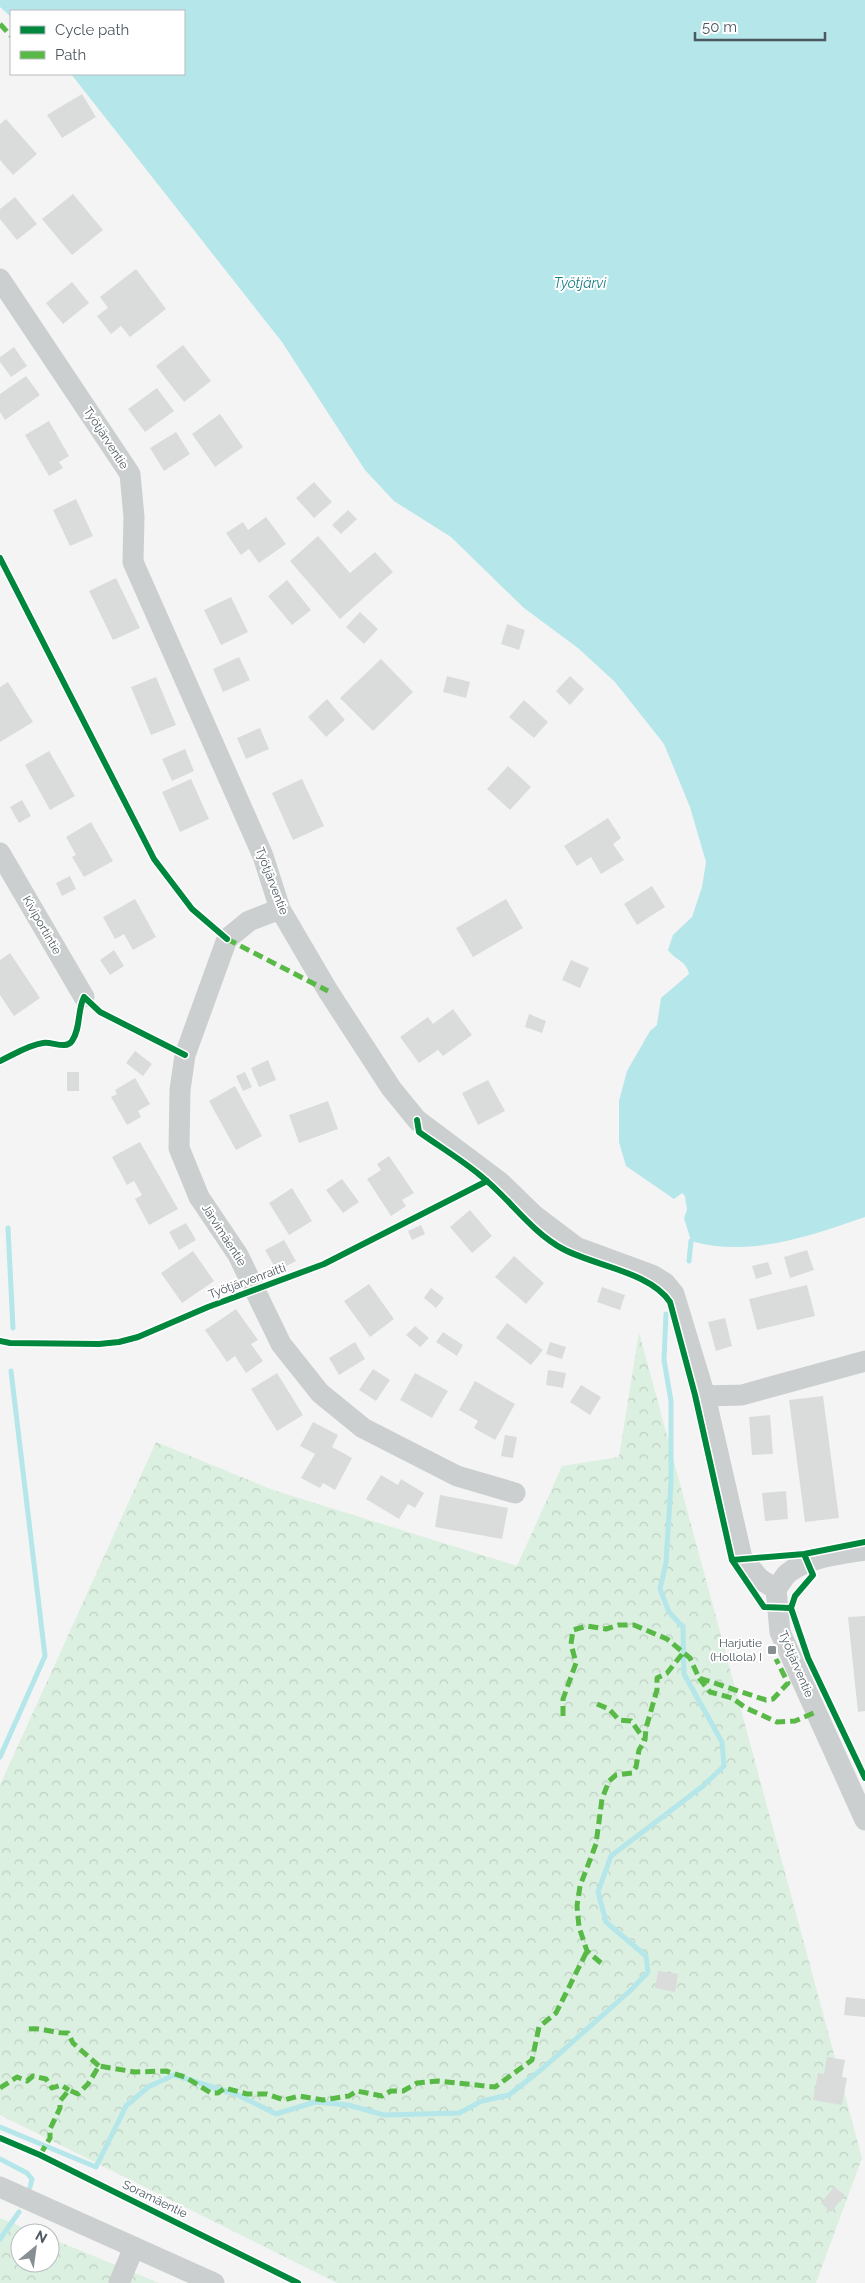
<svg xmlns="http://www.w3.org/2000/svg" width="865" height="2283" font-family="Raleway,sans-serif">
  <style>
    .forest { fill: url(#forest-crowns) }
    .water { fill: #b4e6ea }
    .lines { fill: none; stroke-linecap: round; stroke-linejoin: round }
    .stream { stroke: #b4e6ea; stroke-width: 5 }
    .building { fill: #dadcdc }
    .minor { stroke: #cccfcf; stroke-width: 21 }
    .quiet { stroke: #58b947; stroke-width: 5; stroke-dasharray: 10 5; stroke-linecap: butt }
    .cycleway-casing { stroke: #fff; stroke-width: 9 }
    .cycleway { stroke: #00873e; stroke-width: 6 }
    .poi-dot { fill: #878f93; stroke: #fff; stroke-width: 2 }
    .labels { text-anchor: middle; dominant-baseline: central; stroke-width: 4; stroke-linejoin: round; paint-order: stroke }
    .street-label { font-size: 12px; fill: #4c585f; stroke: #fff }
    .poi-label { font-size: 12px; fill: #4c585f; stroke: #fff; text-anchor: end }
    .water-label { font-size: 14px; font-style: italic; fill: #187e86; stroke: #fff }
  </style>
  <defs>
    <pattern id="forest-crowns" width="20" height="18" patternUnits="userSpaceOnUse" patternTransform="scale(1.25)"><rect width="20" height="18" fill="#dbf0e0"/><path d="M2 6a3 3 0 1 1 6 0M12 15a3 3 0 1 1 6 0" fill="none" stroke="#bed0c3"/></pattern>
  </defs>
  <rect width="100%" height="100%" fill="#f4f4f4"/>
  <path class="forest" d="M 639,1332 L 862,2158 L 816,2283 L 337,2283 L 0,2115 L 0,1785 L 156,1442 L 273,1490 L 517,1566 L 562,1466 L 619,1457 Z
    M 0,2218 L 37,2233 L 20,2233 L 20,2263 L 50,2263 L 50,2238 L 159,2283 L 0,2283 Z"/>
  <path class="water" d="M 0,0 L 865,0 L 865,1217 C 810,1236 749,1258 691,1241 L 684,1218 L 687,1210 L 685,1196 L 682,1193 L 674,1199 L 626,1166 L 619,1142 L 619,1101 L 627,1071 L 650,1031 L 657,1025 L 661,998 L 689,974 C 687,961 675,960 668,950 L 673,935 L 692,917 L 702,887 L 706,862 L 690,807 L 664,744 L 615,682 L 578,648 L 524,608 L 451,537 L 394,501 L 365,470 L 282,342 L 71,74 L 184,74 L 184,11 L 11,11 L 11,17 L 0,7 Z"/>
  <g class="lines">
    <path class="stream" d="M 8,1228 L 13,1328
      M 689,1261 L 691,1241
      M 0,1757 L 45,1656 L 11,1371
      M 0,2127 L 96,2167 L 126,2106 L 148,2087 L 174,2075 L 238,2095 L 276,2114 L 315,2102 L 348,2105 L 384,2115 L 459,2113 L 482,2101 L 509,2095 L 542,2069 L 631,1990 L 648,1972 L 646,1956 L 606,1922 L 598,1892 L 611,1856 L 703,1786 L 724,1766 L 722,1742 L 684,1674 L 683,1627 L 669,1612 L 660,1589 L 666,1563 L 671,1482 L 671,1401 L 664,1360 L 666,1314
      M 0,2159 L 27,2173 L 32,2179 L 30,2187
      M 0,2239 L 19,2212"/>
  </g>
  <path class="building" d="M 82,94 L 96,117 L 62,138 L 47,115 Z
    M 6,119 L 37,154 L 13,175 L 0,160 L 0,124 Z
    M 73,194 L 103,230 L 72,255 L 42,219 Z
    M 15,197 L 37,224 L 17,240 L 0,219 L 0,209 Z
    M 136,269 L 166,309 L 130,337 L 121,326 L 111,334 L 97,316 L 108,308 L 100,297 Z
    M 72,282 L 89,303 L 63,324 L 46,303 Z
    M 183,345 L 211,381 L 184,402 L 156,366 Z
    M 14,347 L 27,366 L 11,377 L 0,362 L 0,357 Z
    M 26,376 L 40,395 L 5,420 L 0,412 L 0,394 Z
    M 157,388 L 174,411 L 145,432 L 128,409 Z
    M 220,414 L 243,447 L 215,467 L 192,434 Z
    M 49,421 L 69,456 L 59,462 L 63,468 L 49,476 L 25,435 Z
    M 176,432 L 190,454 L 164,471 L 150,448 Z
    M 314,482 L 332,502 L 314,518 L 296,498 Z
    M 76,499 L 93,536 L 70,546 L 53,510 Z
    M 348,510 L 357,519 L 341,534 L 332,525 Z
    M 266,517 L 286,544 L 259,563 L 249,549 L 241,555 L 226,533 L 243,522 L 248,530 Z
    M 318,536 L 350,573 L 375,552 L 393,572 L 340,619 L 290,561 Z
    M 116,578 L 140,628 L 113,640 L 89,591 Z
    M 287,580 L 311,610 L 292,625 L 268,596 Z
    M 231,597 L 248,632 L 221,645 L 204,610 Z
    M 360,612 L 378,629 L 364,644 L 346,627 Z
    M 507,624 L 525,630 L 519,650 L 501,644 Z
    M 239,657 L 250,680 L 223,692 L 213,669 Z
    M 381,659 L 413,692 L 373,731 L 340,698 Z
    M 447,676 L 470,682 L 466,698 L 443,692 Z
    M 570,676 L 584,689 L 570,705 L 556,691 Z
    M 156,677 L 176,725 L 151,735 L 131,687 Z
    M 8,682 L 33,722 L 0,742 L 0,687 Z
    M 327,699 L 345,720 L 326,737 L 308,717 Z
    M 524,700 L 548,722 L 534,738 L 509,717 Z
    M 260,728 L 269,749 L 246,759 L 237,738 Z
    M 185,749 L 194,771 L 172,781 L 162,759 Z
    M 49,751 L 75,796 L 50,810 L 25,765 Z
    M 508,766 L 531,787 L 510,810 L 487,789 Z
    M 191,779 L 209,819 L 180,832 L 162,792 Z
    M 302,779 L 324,826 L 293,840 L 272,793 Z
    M 22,800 L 31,816 L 19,823 L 10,807 Z
    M 608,818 L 621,838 L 613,844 L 624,860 L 601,874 L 591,857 L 577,866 L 564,846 Z
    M 91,822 L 113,861 L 84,877 L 72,857 L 76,855 L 66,837 Z
    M 70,876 L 76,889 L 62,896 L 56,883 Z
    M 652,886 L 665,907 L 637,925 L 624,904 Z
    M 135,899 L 156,937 L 133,950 L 124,934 L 115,939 L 103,917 Z
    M 506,899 L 523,928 L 473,957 L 456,928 Z
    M 114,950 L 124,966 L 110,975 L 100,960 Z
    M 10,953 L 40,998 L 14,1016 L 0,995 L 0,960 Z
    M 571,960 L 589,968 L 580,988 L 562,980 Z
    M 453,1009 L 472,1035 L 443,1056 L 438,1050 L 419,1063 L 400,1037 L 428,1017 L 433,1024 Z
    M 529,1014 L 546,1021 L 542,1033 L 525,1027 Z
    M 135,1051 L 152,1064 L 143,1076 L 126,1063 Z
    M 268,1060 L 276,1080 L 259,1087 L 251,1068 Z
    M 67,1072 L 79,1072 L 79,1091 L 67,1091 Z
    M 245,1072 L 252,1087 L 243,1091 L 236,1076 Z
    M 135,1078 L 150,1104 L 138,1111 L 141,1117 L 127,1125 L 111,1097 L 117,1094 L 115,1090 Z
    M 488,1080 L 505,1111 L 478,1125 L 462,1093 Z
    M 235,1086 L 262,1136 L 236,1150 L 209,1101 Z
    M 328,1101 L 338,1129 L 299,1143 L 289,1115 Z
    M 140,1142 L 178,1209 L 149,1225 L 135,1199 L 142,1195 L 134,1181 L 127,1185 L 112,1157 Z
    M 389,1156 L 414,1193 L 402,1200 L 406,1206 L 391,1216 L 367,1179 L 381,1170 L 377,1164 Z
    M 342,1179 L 359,1202 L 343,1213 L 326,1190 Z
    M 292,1188 L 312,1221 L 289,1235 L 269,1203 Z
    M 470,1210 L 492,1236 L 472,1253 L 450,1227 Z
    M 186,1223 L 196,1240 L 179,1250 L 169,1232 Z
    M 421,1225 L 425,1234 L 412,1240 L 408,1231 Z
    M 284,1240 L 296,1261 L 277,1271 L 265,1250 Z
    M 807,1250 L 814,1270 L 790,1278 L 784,1257 Z
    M 193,1251 L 214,1281 L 182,1303 L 161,1273 Z
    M 514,1256 L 544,1283 L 526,1304 L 495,1277 Z
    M 768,1262 L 772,1274 L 756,1279 L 752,1266 Z
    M 369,1284 L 394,1319 L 370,1337 L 344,1301 Z
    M 807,1285 L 815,1316 L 757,1330 L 749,1299 Z
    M 602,1287 L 625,1295 L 620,1310 L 597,1302 Z
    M 431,1288 L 444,1298 L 436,1308 L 424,1298 Z
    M 236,1309 L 258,1340 L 251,1344 L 263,1361 L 246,1373 L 235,1356 L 227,1362 L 205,1330 Z
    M 725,1318 L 732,1346 L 716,1351 L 708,1322 Z
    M 507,1323 L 543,1350 L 531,1365 L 496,1338 Z
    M 415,1326 L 429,1338 L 420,1347 L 406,1335 Z
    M 443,1332 L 463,1345 L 457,1356 L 436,1342 Z
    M 355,1342 L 365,1359 L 339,1375 L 329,1358 Z
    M 550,1342 L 566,1347 L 562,1359 L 546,1354 Z
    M 373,1369 L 390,1380 L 376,1401 L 359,1390 Z
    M 548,1370 L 566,1373 L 563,1388 L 546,1385 Z
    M 277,1373 L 303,1415 L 277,1431 L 251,1389 Z
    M 415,1373 L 448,1391 L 432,1418 L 400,1400 Z
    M 475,1381 L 515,1404 L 495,1440 L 474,1428 L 478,1421 L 459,1410 Z
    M 581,1385 L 601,1397 L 590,1415 L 570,1402 Z
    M 823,1396 L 839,1518 L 805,1522 L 789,1400 Z
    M 770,1415 L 773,1454 L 752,1455 L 749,1417 Z
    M 313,1422 L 338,1435 L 332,1447 L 352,1458 L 335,1490 L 323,1483 L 320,1488 L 301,1478 L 315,1454 L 300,1446 Z
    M 505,1435 L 517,1437 L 513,1458 L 501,1456 Z
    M 381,1475 L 398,1485 L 401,1479 L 424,1493 L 415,1508 L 408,1504 L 399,1519 L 366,1499 Z
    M 786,1491 L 788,1519 L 765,1521 L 762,1493 Z
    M 440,1495 L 508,1508 L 502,1539 L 435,1527 Z
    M 865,1616 L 865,1711 L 858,1712 L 848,1617 Z
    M 658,1971 L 678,1974 L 675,1992 L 655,1988 Z
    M 846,1997 L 865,1999 L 865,2017 L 844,2015 Z
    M 827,2057 L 845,2060 L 842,2077 L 847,2078 L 842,2105 L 813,2100 L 818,2073 L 824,2074 Z
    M 834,2187 L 845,2195 L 831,2212 L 821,2203 Z"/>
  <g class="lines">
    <path class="minor" d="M 0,279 L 130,474 L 134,517 L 133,562 L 263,856 L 280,909 L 328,991 L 391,1088 L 417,1120 L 501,1183 L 535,1216 L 576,1247 L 652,1275 L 665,1283 L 674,1294 L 705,1396 L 742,1558 L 760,1579 L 776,1589
      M 0,853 L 84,997
      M 280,909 L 249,921 L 227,939 L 185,1055 L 180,1090 L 179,1148 L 199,1197 L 238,1255 L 281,1344 L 320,1393 L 363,1428 L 457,1476 L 515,1493
      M 705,1396 L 742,1395 L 865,1361
      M 776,1589 L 780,1632 L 865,1820
      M 776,1589 C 780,1584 784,1577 788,1573 C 809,1557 840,1554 865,1550
      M 0,2187 L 214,2283
      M 119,2283 L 134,2247"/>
    <path class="quiet" d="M 0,24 L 11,36
      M 227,939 L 328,991
      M 699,1678 L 710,1692 L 732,1698 L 746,1708 L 777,1722 L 795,1721 L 816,1712
      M 597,1704 L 609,1709 L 619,1720 L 631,1721 L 645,1740
      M 563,1716 L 563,1699 L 576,1663 L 571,1644 L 573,1630 L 587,1626 L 606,1629 L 619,1625 L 634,1625 L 667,1639 L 690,1658 L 699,1678 L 766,1700 L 773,1699 L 788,1683 L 776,1659
      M 601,1963 L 587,1951 L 579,1927 L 577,1906 L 580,1886 L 596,1844 L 602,1799 L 609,1781 L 616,1775 L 632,1773 L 636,1767 L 639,1750 L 645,1740 L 646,1728 L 657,1690 L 657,1678 L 667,1673 L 683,1653
      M 29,2029 C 42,2027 54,2034 68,2033 L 73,2043 L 99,2066
      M 0,2088 L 17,2077 L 27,2081 L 33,2076 L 46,2079 L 52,2088 L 61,2085 L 69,2090
      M 40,2155 L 50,2138 L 50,2129 L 60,2108 L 60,2101 L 69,2090 L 78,2094 L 88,2084 L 99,2066 L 135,2072 L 166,2071 L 185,2077 L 211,2093 L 218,2093 L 225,2088 L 247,2094 L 267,2094 L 284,2100 L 299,2096 L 323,2100 L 349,2096 L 357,2091 L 382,2096 L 391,2091 L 403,2091 L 417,2083 L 438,2081 L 495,2087 L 532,2060 L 539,2027 L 556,2013 L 587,1951"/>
    <g class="cycleway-casing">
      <path id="cycleway" d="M 0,558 L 154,859 L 192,909 L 227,939
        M 0,1061 C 13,1055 28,1045 43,1043 C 51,1041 66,1050 72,1041 C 81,1028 77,1011 84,997 L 100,1012 L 185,1055
        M 417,1120 L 419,1132 C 440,1147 462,1160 481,1176 C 510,1199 530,1231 563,1249 C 595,1266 650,1272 670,1302 L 695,1395 L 732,1560 L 764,1607 L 791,1608
        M 0,1341 L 10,1343 L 99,1344 L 119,1342 L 138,1337 L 208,1307 L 324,1264 L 487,1181
        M 804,1554 L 813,1575 L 795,1596 L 791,1608 L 808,1658 L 865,1778
        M 732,1560 L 804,1554 L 865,1542
        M 0,2138 L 40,2155 L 298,2283"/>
    </g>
    <use href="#cycleway" class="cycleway"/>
  </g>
  <rect class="poi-dot" x="767" y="1645" width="10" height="10" rx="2.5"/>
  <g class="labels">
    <g class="street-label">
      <text transform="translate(106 438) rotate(57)">Työtjärventie</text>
      <text transform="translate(272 881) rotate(69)">Työtjärventie</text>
      <text transform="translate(42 925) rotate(60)">Kiviportintie</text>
      <text transform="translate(224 1235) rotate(57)">Järvimäentie</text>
      <text transform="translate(247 1281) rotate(-20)">Työtjärvenraitti</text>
      <text transform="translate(796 1664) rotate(67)">Työtjärventie</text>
      <text transform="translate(155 2199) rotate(26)">Soramäentie</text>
    </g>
    <g class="poi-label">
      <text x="762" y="1643">Harjutie<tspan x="762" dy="14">(Hollola) I</tspan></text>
    </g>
    <g class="water-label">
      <text x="580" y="283">Työtjärvi</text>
    </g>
  </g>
  <rect x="10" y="10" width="175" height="65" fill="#ffffff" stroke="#b7bcbf"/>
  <rect x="20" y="26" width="25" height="8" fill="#00873e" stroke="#b7bcbf"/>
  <text x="55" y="35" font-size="15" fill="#4c585f">Cycle path</text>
  <rect x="20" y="51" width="25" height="8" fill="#58b947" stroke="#b7bcbf"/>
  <text x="55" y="60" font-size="15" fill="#4c585f">Path</text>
  <g transform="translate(35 2248) rotate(29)"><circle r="24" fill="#ffffff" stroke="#b7bcbf"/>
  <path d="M0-4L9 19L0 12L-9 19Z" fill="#878f93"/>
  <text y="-8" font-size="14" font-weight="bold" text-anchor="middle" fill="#4c585f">N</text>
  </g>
  <path d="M695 32v8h130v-8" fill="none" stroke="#4c585f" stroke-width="2.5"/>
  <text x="702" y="32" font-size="15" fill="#4c585f" stroke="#ffffff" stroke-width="4" paint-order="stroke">50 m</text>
</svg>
